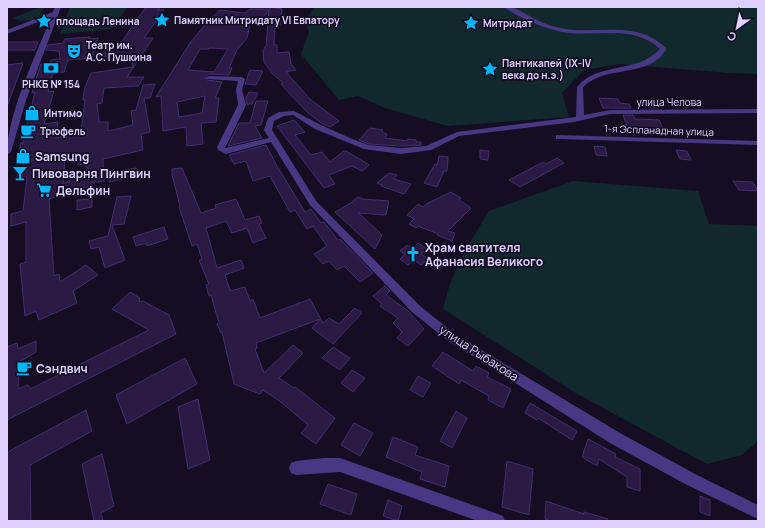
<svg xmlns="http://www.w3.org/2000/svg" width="765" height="528" font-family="Manrope,sans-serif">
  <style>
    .green { fill: #11292d }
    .building { fill: #2a1a44; stroke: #452c71; fill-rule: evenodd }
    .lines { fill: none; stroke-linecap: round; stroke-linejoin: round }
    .street { fill: #483883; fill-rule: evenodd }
    .labels { text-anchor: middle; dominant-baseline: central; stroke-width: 3.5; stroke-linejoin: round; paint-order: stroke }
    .far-poi-label { font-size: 10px; font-weight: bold; fill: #ded0ff; stroke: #150e23; text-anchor: start }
    .far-street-label { font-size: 10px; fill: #ded0ff; stroke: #150e23 }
    .poi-label { font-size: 12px; font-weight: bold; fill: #ded0ff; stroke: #150e23; text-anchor: start }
    .street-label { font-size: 12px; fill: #ded0ff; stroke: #150e23 }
  </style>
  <rect width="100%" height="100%" fill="#150e23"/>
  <path class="green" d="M 41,7 L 44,8 L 41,14 L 43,15 C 32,20 25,23 13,18 Z
    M 70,7 L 128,7 L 111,29 L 60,34 Z
    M 314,7 L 758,7 L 758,74 L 730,73 L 619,64 L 584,70 L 562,93 L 569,117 L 448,126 L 385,108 L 358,96 L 339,100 L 301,54 L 309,32 L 305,21 Z
    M 573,181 L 698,191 L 709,224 L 758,226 L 758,441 L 742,455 L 707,464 L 579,395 L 443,309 L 449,287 L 460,259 L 489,211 Z"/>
  <path class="building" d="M 146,7 L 160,7 L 158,10 L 164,10 L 144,38 L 153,38 L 127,77 L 144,77 L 138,86 L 104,88 L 102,103 L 97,104 L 99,122 L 108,122 L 108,131 L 133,125 L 131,111 L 136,110 L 143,85 L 155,84 L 150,98 L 144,98 L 150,132 L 141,134 L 143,150 L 103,159 L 104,181 L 91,183 L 91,186 L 56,193 L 56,197 L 49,199 L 54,276 L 59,274 L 60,282 L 86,265 L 98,275 L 73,291 L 77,303 L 39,320 L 36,311 L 25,316 L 20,264 L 26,262 L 26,222 L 11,226 L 11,214 L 23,211 L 27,177 L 16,180 L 20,167 L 16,168 L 21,143 L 23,143 L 25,128 L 26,128 L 35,92 L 32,93 L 36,79 L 41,64 L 50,63 L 51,60 L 60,59 L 59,51 L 46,50 L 48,45 L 63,43 L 65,39 L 90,37 L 89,39 L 98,38 L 92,58 L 68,60 L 64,72 L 53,73 L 48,92 L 54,91 L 44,124 L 58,122 L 56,138 L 78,133 L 78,132 L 81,131 L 85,100 L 83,100 L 84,90 L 91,73 L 133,67 L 131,53 L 100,57 L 100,55 L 118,47 ZM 65,158 L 89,168 L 63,184 Z
    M 270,7 L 282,9 L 280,25 L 275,25 L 274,45 L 277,45 L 277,53 L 289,52 L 291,64 L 296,70 L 286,72 L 310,99 L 339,121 L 330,127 L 323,124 L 308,113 L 289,93 L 281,84 L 283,83 L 273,74 L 264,62 L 263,50 L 266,46 L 269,10 L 259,23 L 250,24 L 247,38 L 237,50 L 229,68 L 232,68 L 229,75 L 209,74 L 205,78 L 207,80 L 222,82 L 215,98 L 219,98 L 216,122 L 201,123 L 203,144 L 187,146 L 186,127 L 163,131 L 161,96 L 156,97 L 190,43 L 208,21 L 220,10 L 245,13 L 250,9 L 270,9 ZM 210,48 L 228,49 L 214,72 L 188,70 L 200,49 L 209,49 ZM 205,96 L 202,113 L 179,117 L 177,102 Z
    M 7,42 L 38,42 L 35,50 L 7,50 Z
    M 23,63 L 8,104 L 7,104 L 7,65 Z
    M 250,70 L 263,71 L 256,85 L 245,84 Z
    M 249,92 L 258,93 L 252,104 L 247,104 L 246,98 Z
    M 599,98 L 618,99 L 620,103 L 629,104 L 631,108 L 603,108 Z
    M 644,100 L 654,100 L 659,108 L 649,108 Z
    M 256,101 L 268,101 L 261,125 L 255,126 L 262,138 L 228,146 L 239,123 L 250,123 Z
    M 623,115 L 633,115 L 635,119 L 659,120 L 664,131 L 628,129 Z
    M 294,120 L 305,132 L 295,135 L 311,155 L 322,152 L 330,162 L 344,151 L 346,151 L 369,165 L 362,171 L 352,166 L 329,175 L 335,184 L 324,188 L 277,126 Z
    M 370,128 L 383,130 L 382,132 L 387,134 L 385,138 L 407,141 L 408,139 L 416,140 L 416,142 L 421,142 L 421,145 L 401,146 L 368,144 L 359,140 Z
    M 266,145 L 277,166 L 305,212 L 311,209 L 321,223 L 324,222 L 338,240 L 340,239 L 373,273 L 360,282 L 344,266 L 337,270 L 329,261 L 323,264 L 314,254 L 327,246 L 313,226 L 307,229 L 295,210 L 290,212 L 270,176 L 253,181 L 246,161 L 234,164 L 229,155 Z
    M 594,146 L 605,147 L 607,156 L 596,155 Z
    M 480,150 L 489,151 L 488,160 L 480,159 Z
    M 676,150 L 687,151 L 691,160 L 680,159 Z
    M 439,156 L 448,157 L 447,171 L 444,171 L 437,187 L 424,183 L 435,164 L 437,165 Z
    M 557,158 L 564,163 L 520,187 L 509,180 L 543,162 L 546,164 Z
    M 136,168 L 136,176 L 109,182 L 109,173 Z
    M 182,168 L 201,213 L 216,208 L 215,205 L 236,199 L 245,220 L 259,216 L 262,223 L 259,224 L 266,238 L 253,243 L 247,228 L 232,233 L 226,221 L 206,228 L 217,268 L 241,260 L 244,268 L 225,275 L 230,291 L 245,287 L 250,301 L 253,299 L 260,318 L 310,299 L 323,323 L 329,318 L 339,324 L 355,308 L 362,313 L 333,344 L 312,328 L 320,319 L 256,343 L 257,348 L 255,349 L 264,373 L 293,345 L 303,353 L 279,378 L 294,388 L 295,387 L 335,418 L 316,444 L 301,433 L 308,425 L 281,402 L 263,390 L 260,394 L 234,384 L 222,332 L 221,333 L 217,324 L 219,323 L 211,295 L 209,296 L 206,285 L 209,284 L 199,260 L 202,259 L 197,244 L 192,246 L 179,207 L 180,206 L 172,175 L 172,169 Z
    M 389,173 L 397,175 L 394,179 L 411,184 L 404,194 L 381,186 L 382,185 L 377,183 Z
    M 733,181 L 753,182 L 758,191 L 739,190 Z
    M 451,192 L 461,198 L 459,200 L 471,208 L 448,231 L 455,233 L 452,241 L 437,235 L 438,234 L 418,226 L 416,228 L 409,224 L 414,219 L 407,215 L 418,204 L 423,207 L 428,203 Z
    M 131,196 L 124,224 L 112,225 L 125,260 L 105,268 L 99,247 L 91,249 L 89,241 L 108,236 L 117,197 Z
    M 358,197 L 363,199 L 389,201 L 386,215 L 359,213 L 382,235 L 375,249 L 335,212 L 351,203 Z
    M 92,199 L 92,207 L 77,210 L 77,200 Z
    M 164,227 L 168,239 L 147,246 L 146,243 L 136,246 L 133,237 Z
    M 418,243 L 427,249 L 421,254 L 428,259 L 421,265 L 414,260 L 408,265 L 400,259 L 405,254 L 400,251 L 407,245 L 413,248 Z
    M 385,286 L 390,291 L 386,295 L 408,311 L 424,329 L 408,346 L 397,338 L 402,332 L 393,323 L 398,318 L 380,306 L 382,304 L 373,296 Z
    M 130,292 L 140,298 L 139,299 L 140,302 L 143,301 L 169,315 L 176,334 L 7,420 L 7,347 L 17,343 L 18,349 L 36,341 L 36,352 L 19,362 L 18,389 L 28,385 L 30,389 L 149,330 L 112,309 Z
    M 333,347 L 350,358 L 340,370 L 322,358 Z
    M 443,352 L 473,371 L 476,366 L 489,373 L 487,377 L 511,389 L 503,408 L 488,400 L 489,396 L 461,380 L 459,384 L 432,366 Z
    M 185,358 L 197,384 L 127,424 L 116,395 Z
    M 352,370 L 365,378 L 353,392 L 341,383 Z
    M 418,376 L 431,383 L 423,397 L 410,390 Z
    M 198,399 L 210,460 L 188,469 L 178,407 Z
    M 530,403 L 577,431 L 572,440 L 538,418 L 537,420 L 525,413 Z
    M 86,410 L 92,431 L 30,465 L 31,521 L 7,521 L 7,454 L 11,450 Z
    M 456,411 L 467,418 L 452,448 L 440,441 Z
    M 354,423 L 373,433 L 360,456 L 341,445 Z
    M 393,437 L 418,447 L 415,455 L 449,466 L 445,487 L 420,479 L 422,472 L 386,457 Z
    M 588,439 L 616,454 L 615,457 L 640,469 L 640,491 L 627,487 L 627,477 L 599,459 L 597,466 L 582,457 Z
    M 102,454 L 114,506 L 101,513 L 103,521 L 94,521 L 82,464 Z
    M 507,461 L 533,469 L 529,515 L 502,507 Z
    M 328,484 L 357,494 L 351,515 L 320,504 Z
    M 700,496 L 710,500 L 710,516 L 700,512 Z
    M 388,500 L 402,506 L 398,521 L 383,516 Z
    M 546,501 L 584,514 L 584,512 L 608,519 L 607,521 L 550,521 L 545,519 Z"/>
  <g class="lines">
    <path class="street" d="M 55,7 L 61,7 L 26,100 L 11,152 L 7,155 C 7,113 36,56 51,17 L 7,34 L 7,30 L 53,12 Z
      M 504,7 L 512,7 C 527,14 543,25 560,28 C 597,36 634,18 666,48 L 666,50 C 663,53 661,57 658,59 C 636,76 604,67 583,87 L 584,115 L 610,110 L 758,109 L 758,113 L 610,114 L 574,122 L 459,136 L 431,150 L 401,154 L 364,149 L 315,129 L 293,115 L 284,116 L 274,121 L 272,130 L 316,201 L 420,306 L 455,334 L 620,433 L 697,475 L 758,505 L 758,519 L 687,485 L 610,443 L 447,340 L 412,312 L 310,205 L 271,142 L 226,154 L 218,150 L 217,147 L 238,105 L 236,90 L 238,81 L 207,79 L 206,78 L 209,76 L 242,77 L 245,79 L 242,90 L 246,105 L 225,148 L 269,138 L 264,130 L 268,118 L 279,112 L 294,111 L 321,125 L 350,138 L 368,145 L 401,148 L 426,146 L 457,132 L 576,117 L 577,87 C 598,61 635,75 660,49 C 635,25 601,36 569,33 C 552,32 518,18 504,7 Z
      M 556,135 L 758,141 L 758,145 L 559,139 L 556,139 Z
      M 324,458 L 340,458 L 498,514 L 503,516 L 505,521 L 478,521 L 340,472 L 296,475 L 291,473 L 289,468 L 291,463 L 296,461 Z"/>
  </g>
  <defs>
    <g id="sight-bare" transform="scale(1.2)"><path d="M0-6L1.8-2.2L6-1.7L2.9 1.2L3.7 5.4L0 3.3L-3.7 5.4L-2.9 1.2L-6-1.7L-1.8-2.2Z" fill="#00b7fb" stroke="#150e23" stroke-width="2.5" paint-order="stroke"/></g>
    <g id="theatre-bare" transform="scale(1.2)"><path d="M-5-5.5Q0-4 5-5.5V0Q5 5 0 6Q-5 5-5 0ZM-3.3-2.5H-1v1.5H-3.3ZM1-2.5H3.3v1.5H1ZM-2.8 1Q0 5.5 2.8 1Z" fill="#00b7fb" stroke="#150e23" stroke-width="2.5" paint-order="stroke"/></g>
    <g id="bank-bare" transform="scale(1.2)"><path d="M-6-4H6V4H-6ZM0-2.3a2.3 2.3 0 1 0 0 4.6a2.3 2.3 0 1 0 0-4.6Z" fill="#00b7fb" stroke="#150e23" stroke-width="2.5" paint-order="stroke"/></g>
    <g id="shop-bare" transform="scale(1.2)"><path d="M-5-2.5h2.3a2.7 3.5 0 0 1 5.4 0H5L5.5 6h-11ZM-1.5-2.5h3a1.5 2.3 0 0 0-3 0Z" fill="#00b7fb" stroke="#150e23" stroke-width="2.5" paint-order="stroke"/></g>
    <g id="cafe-bare" transform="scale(1.2)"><path d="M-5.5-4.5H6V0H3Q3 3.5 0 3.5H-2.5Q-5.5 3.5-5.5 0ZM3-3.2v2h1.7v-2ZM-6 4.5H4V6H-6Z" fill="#00b7fb" stroke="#150e23" stroke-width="2.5" paint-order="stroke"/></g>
    <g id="bar-bare" transform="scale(1.2)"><path d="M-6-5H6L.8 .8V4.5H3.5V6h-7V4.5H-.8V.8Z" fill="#00b7fb" stroke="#150e23" stroke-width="2.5" paint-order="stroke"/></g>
    <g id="supermarket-bare" transform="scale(1.2)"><path d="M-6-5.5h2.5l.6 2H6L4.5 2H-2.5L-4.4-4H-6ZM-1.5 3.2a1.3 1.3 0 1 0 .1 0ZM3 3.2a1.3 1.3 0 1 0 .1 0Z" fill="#00b7fb" stroke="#150e23" stroke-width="2.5" paint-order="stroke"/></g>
    <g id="church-bare" transform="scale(1.2)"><path d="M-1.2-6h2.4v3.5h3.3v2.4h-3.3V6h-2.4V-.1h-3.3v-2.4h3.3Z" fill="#00b7fb" stroke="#150e23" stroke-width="2.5" paint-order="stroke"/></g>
  </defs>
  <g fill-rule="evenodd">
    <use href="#sight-bare" x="162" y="20"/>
    <use href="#sight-bare" x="44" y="21"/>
    <use href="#sight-bare" x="471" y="23"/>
    <use href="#theatre-bare" x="74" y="51"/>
    <use href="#bank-bare" x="51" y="68"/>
    <use href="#sight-bare" x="490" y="69"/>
    <use href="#shop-bare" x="32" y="113"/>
    <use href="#cafe-bare" x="28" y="131"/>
    <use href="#shop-bare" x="23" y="156"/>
    <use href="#bar-bare" x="20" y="173"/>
    <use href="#supermarket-bare" x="44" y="190"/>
    <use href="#church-bare" x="413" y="254"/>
    <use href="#cafe-bare" x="24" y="368"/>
  </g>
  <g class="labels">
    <g class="far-poi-label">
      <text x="174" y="20">Памятник Митридату VI Евпатору</text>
      <text x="56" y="21">площадь Ленина</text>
      <text x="483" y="23">Митридат</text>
      <text x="86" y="45">Театр им.<tspan x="86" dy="12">А.С. Пушкина</tspan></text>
      <text x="502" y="63">Пантикапей (IX-IV<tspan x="502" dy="12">века до н.э.)</tspan></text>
      <text x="51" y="84" text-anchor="middle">РНКБ № 154</text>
      <text x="44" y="113">Интимо</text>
      <text x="40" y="131">Трюфель</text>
    </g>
    <g class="far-street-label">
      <text x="669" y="102">улица Челова</text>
      <text transform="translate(659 130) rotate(2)">1-я Эспланадная улица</text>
    </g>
    <g class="poi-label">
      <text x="35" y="156">Samsung</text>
      <text x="32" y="173">Пивоварня Пингвин</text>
      <text x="56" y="190">Дельфин</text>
      <text x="425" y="247">Храм святителя<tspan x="425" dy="14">Афанасия Великого</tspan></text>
      <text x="36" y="368">Сэндвич</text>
    </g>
    <g class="street-label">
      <text transform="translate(479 353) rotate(33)">улица Рыбакова</text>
    </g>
  </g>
  <rect width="765" height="528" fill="none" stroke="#ded0ff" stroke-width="16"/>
  <g transform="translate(737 28) rotate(213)" stroke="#150e23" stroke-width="3" paint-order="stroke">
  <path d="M0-3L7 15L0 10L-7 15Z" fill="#ded0ff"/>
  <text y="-6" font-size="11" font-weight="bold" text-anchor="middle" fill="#ded0ff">С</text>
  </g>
</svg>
